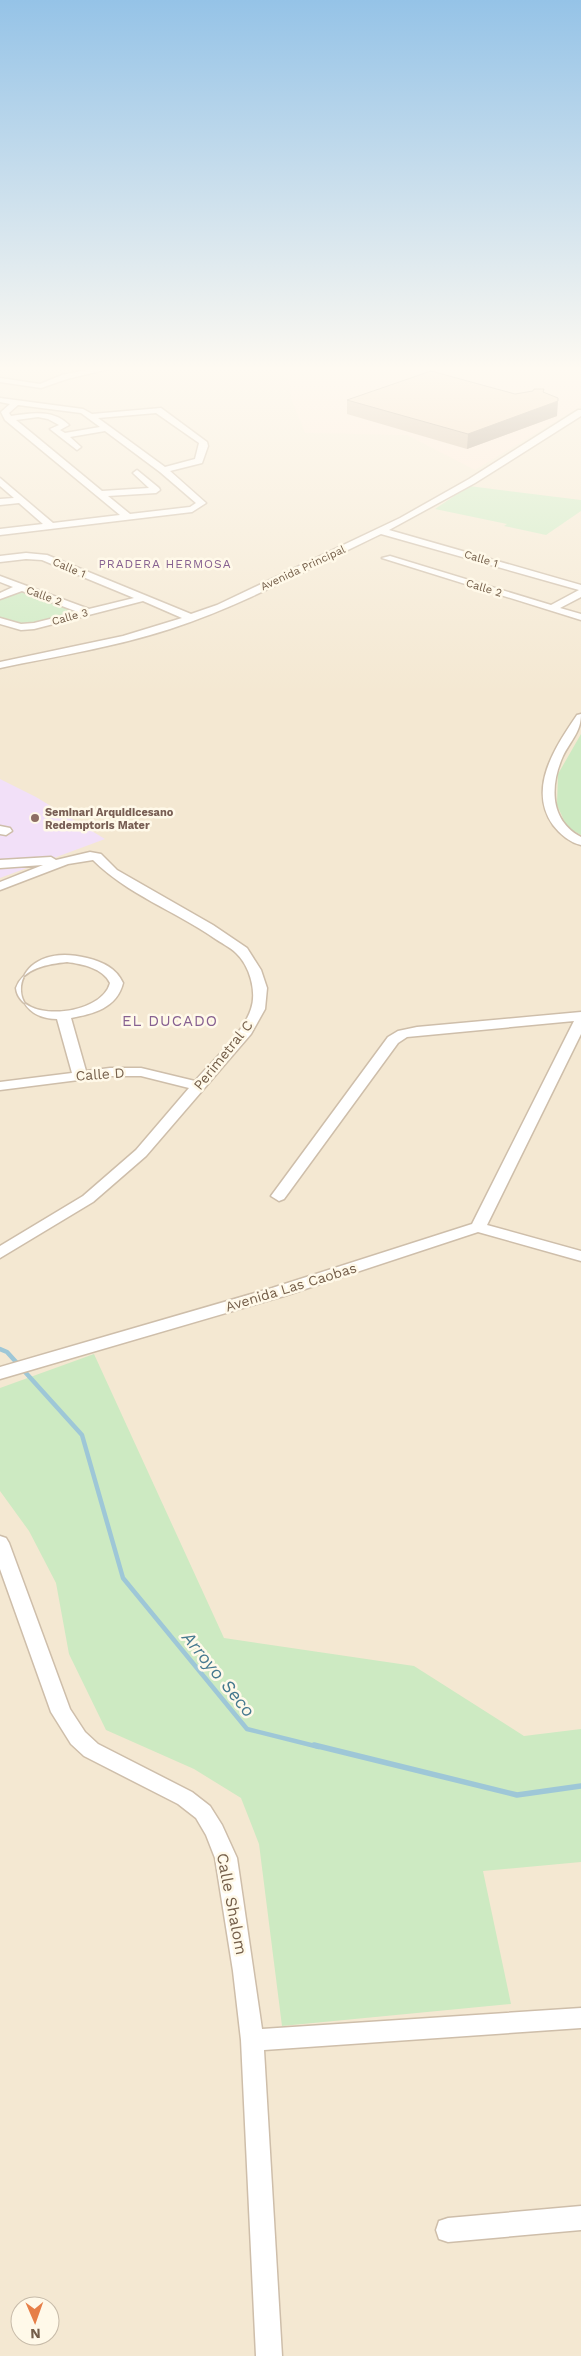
<svg xmlns="http://www.w3.org/2000/svg" width="581" height="2356" font-family="'Work Sans',sans-serif">
  <style>
    .residential { fill: #f4e8d2; fill-rule: evenodd }
    .commercial { fill: #fde7d7 }
    .education { fill: #f2e0f8 }
    .green { fill: #cdeac2 }
    .lines { fill: none; stroke-linecap: round; stroke-linejoin: round }
    .stream-far1 { stroke: #9ec7d7; stroke-width: 4.5 }
    .stream { stroke: #9ec7d7; stroke-width: 5.5 }
    .minor-casing { stroke: #cebeaa; stroke-width: 3 }
    .minor { fill: #fff; fill-rule: evenodd }
    .wall { fill: #d0b9a1 }
    .shaded-wall { fill: #a99683 }
    .building { fill: #f2d7bb; stroke: #a99683 }
    .education-dot { fill: #8d6e63; stroke: #fff9e9; stroke-width: 2 }
    .labels { text-anchor: middle; dominant-baseline: central; stroke-width: 5; stroke-linejoin: round; paint-order: stroke }
    .far-street-label { font-size: 11px; fill: #745e49; stroke: #fff9e9 }
    .far-education-label { font-size: 11px; font-weight: bold; fill: #785e54; stroke: #fff9e9; text-anchor: start }
    .far-neighbourhood-label { font-size: 12px; letter-spacing: 1px; fill: #876191; stroke: #fff9e9 }
    .street-label { font-size: 14px; fill: #745e49; stroke: #fff9e9 }
    .neighbourhood-label { font-size: 15px; letter-spacing: 1px; fill: #876191; stroke: #fff9e9 }
    .near-street-label { font-size: 16px; fill: #745e49; stroke: #fff9e9 }
    .near-water-label { font-size: 18px; font-style: italic; fill: #46798f; stroke: #fff9e9 }
  </style>
  <rect width="100%" height="100%" fill="#fcf5e3"/>
  <path class="residential" d="M 0,365 L 581,365 L 581,2356 L 0,2356 ZM 20,2306 L 50,2306 L 50,2336 L 20,2336 Z"/>
  <path class="commercial" d="M 271,365 L 572,365 L 581,368 L 581,406 L 475,470 L 407,435 L 305,433 L 291,398 L 289,380 L 271,369 Z"/>
  <path class="education" d="M 0,779 L 36,797 L 105,839 L 0,878 Z"/>
  <path class="green" d="M 469,486 L 581,500 L 581,511 L 546,535 L 504,526 L 507,524 L 435,509 Z
    M 23,591 L 77,613 L 35,625 L 23,624 L 0,617 L 0,600 Z
    M 581,734 L 581,835 L 567,827 L 557,805 L 558,774 Z
    M 94,1354 L 224,1638 L 414,1666 L 524,1736 L 581,1729 L 581,1862 L 483,1871 L 511,2004 L 282,2026 L 259,1844 L 241,1798 L 194,1769 L 106,1730 L 69,1654 L 56,1583 L 29,1531 L 0,1491 L 0,1388 Z"/>
  <g class="lines">
    <path class="stream-far1" d="M 0,1349 L 7,1352 L 82,1435 L 123,1578 L 247,1729 L 319,1747"/>
    <path class="stream" d="M 314,1745 L 517,1795 L 581,1786"/>
    <g class="minor-casing">
      <path id="minor" d="M 109,365 L 125,365 L 67,379 L 41,388 L 0,382 L 0,378 L 40,384 L 62,375 Z
        M 0,398 L 83,409 L 92,414 L 161,408 L 207,442 L 208,446 L 202,463 L 170,471 L 206,503 L 192,512 L 0,535 L 0,529 L 43,524 L 19,503 L 0,505 L 0,499 L 14,498 L 0,486 L 0,478 L 53,523 L 120,515 L 5,420 L 1,412 L 10,404 L 0,402 ZM 18,405 L 81,413 L 100,427 L 65,433 L 60,430 L 69,425 C 53,409 32,413 11,416 L 9,413 ZM 156,413 L 199,443 L 195,459 L 165,467 L 98,418 ZM 38,417 L 48,419 L 59,425 L 50,429 L 77,450 L 81,447 L 70,437 L 105,431 L 160,472 L 196,503 L 190,507 L 130,514 L 108,496 L 156,493 L 160,490 L 159,488 L 137,470 L 133,473 L 149,488 L 102,491 L 16,420 Z
        M 578,410 L 581,410 L 581,416 L 475,483 L 389,530 L 581,585 L 581,597 L 560,608 L 581,614 L 581,620 L 382,558 L 390,556 L 551,605 L 579,590 L 381,534 C 312,567 243,605 170,629 C 115,647 57,656 0,668 L 0,662 L 123,636 L 182,618 L 143,601 L 34,629 L 21,630 L 0,624 L 0,618 L 21,624 L 34,623 L 78,612 L 22,591 L 0,599 L 0,593 L 13,587 L 0,582 L 0,576 L 89,609 L 134,598 L 42,560 L 26,559 L 0,562 L 0,556 L 26,553 L 47,555 L 191,614 L 217,605 L 400,518 L 469,479 Z
        M 581,714 C 581,732 571,740 563,756 C 550,785 549,820 581,837 L 581,845 C 569,842 560,834 553,825 C 527,788 556,746 577,715 Z
        M 0,826 L 10,828 L 12,831 L 6,835 L 0,834 Z
        M 90,852 L 101,854 L 117,870 L 213,925 L 247,948 L 261,970 L 267,988 L 265,1009 L 251,1034 L 146,1156 L 93,1202 L 0,1258 L 0,1246 L 83,1196 L 136,1150 L 189,1088 L 141,1076 L 110,1076 L 0,1090 L 0,1082 L 72,1073 L 57,1019 C 0,1018 11,939 87,958 C 103,962 116,968 123,983 C 117,1008 93,1014 71,1018 L 86,1071 L 110,1068 L 141,1068 L 195,1081 C 212,1061 243,1034 251,1009 C 257,992 250,966 236,953 C 230,947 221,943 214,938 C 175,911 127,894 93,860 L 68,864 L 0,890 L 0,882 L 43,865 L 0,868 L 0,860 L 51,857 L 56,860 ZM 67,962 C 82,964 103,968 110,983 C 102,1016 20,1024 16,988 C 23,968 48,964 67,962 Z
        M 581,1012 L 581,1034 L 487,1225 L 581,1251 L 581,1261 L 478,1232 L 284,1296 L 0,1379 L 0,1367 L 272,1288 L 472,1224 L 574,1021 L 407,1037 L 398,1043 L 284,1199 L 279,1201 L 271,1196 L 388,1037 L 398,1031 L 417,1027 Z
        M 0,1536 L 6,1538 L 9,1543 L 70,1709 L 85,1732 L 98,1744 L 192,1792 L 210,1806 L 222,1825 L 237,1858 L 262,2029 L 581,2008 L 581,2028 L 264,2050 L 282,2356 L 256,2356 L 241,2040 L 233,1971 L 215,1858 L 206,1835 L 196,1818 L 178,1804 L 84,1756 L 71,1744 L 51,1712 L 0,1569 Z
        M 581,2206 L 581,2230 L 448,2242 L 439,2239 L 436,2230 L 439,2221 L 448,2218 Z"/>
    </g>
    <use href="#minor" class="minor"/>
  </g>
  <path class="wall" d="M 544,392 L 557,416 L 467,449 L 347,414 L 347,400 L 515,394 Z"/>
  <path class="shaded-wall" d="M 558,401 L 557,416 L 467,449 L 468,434 Z"/>
  <path class="building" d="M 431,371 L 515,394 L 533,391 L 534,389 L 544,389 L 543,392 L 558,398 L 558,401 L 468,434 L 347,400 Z"/>
  <linearGradient id="sky" x2="0" y2="1"><stop stop-color="#95c3e7"/><stop offset="0.53" stop-color="#fefaf2"/><stop offset="1" stop-color="#fefaf2" stop-opacity="0"/></linearGradient>
  <rect width="581" height="695" fill="url(#sky)"/>
  <circle class="education-dot" cx="35" cy="818" r="5"/>
  <g class="labels">
    <g class="far-street-label">
      <text transform="translate(481 559) rotate(17)">Calle 1</text>
      <text transform="translate(69 568) rotate(23)">Calle 1</text>
      <text transform="translate(303 568) rotate(-25)">Avenida Principal</text>
      <text transform="translate(484 588) rotate(17)">Calle 2</text>
      <text transform="translate(44 596) rotate(20)">Calle 2</text>
      <text transform="translate(70 617) rotate(-15)">Calle 3</text>
    </g>
    <g class="far-education-label">
      <text x="45" y="812">Seminari Arquidicesano<tspan x="45" dy="13">Redemptoris Mater</tspan></text>
    </g>
    <g class="far-neighbourhood-label">
      <text x="165" y="564">PRADERA HERMOSA</text>
    </g>
    <g class="street-label">
      <text transform="translate(223 1055) rotate(-51)">Perimetral C</text>
      <text transform="translate(100 1074) rotate(-4)">Calle D</text>
      <text transform="translate(291 1287) rotate(-17)">Avenida Las Caobas</text>
    </g>
    <g class="neighbourhood-label">
      <text x="170" y="1021">EL DUCADO</text>
    </g>
    <g class="near-street-label">
      <text transform="translate(232 1904) rotate(79)">Calle Shalom</text>
    </g>
    <g class="near-water-label">
      <text transform="translate(219 1674) rotate(51)">Arroyo Seco</text>
    </g>
  </g>
  <g transform="translate(35 2321) rotate(178)"><circle r="24" fill="#fff9e9" stroke="#c7bba9"/>
  <path d="M0-4L9 19L0 12L-9 19Z" fill="#e67f48"/>
  <text y="-8" font-size="14" font-weight="bold" text-anchor="middle" fill="#745e49">N</text>
  </g>
</svg>
